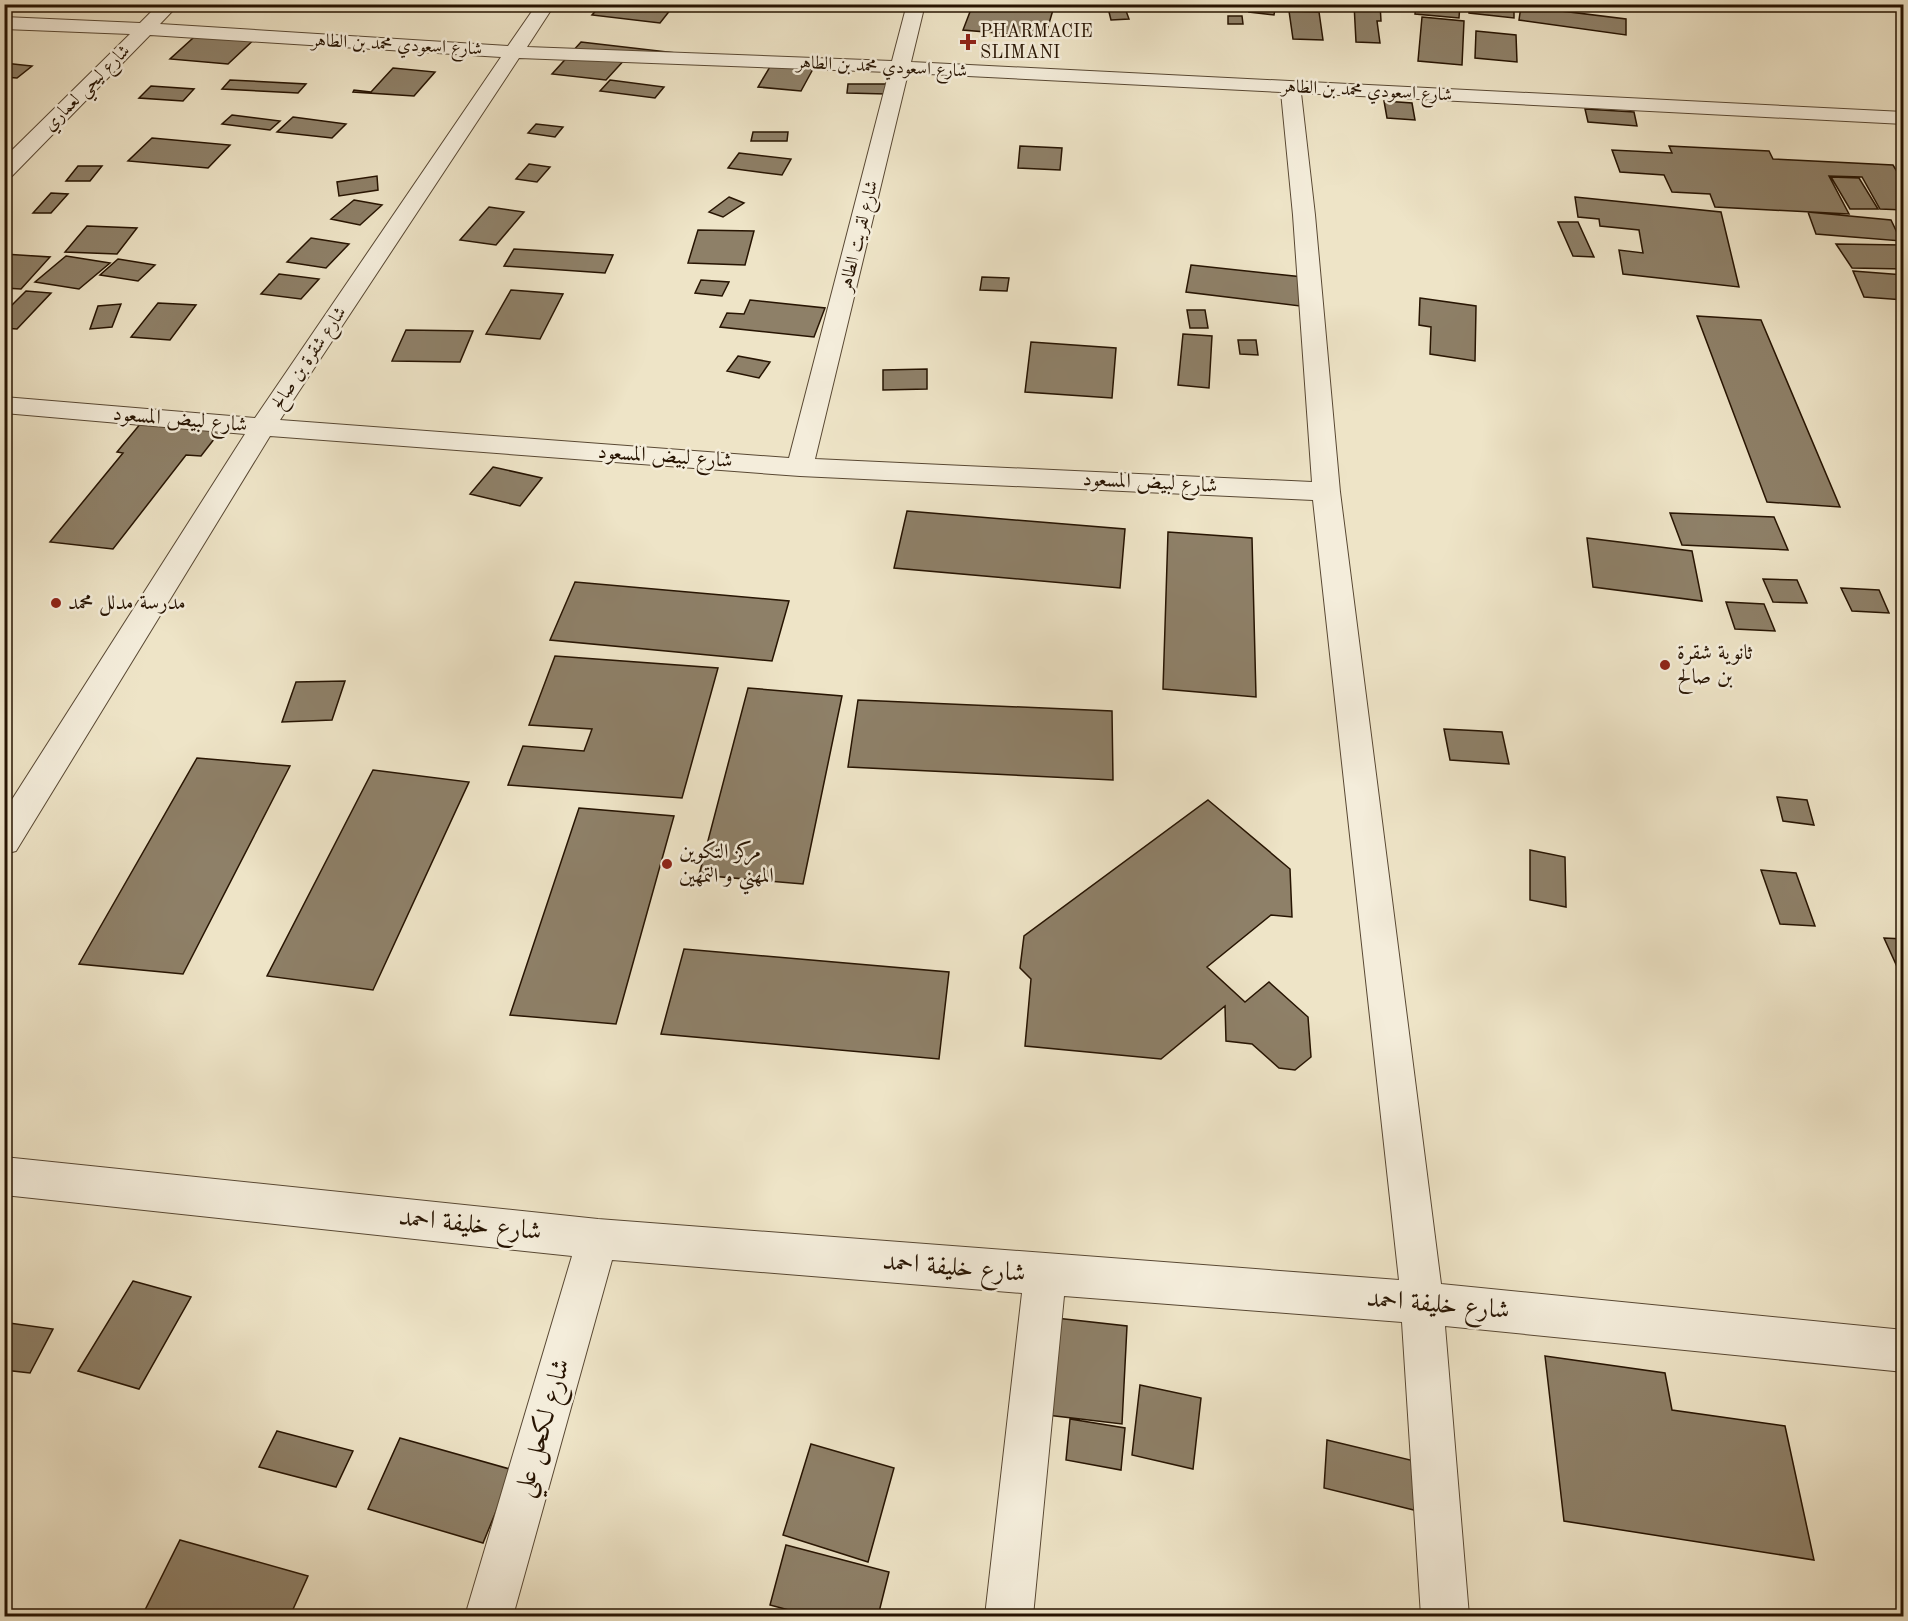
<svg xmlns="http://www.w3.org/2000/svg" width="1908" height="1621" font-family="'Old Standard TT',Amiri,serif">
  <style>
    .building { fill: #8e8068; stroke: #271402; stroke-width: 1.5 }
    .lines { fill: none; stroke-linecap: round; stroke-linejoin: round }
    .minor-casing { stroke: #594833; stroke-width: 2 }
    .minor { fill: #f4eddb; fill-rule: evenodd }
    .poi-dot { fill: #8f2418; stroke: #f4eddb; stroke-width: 2 }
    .labels { text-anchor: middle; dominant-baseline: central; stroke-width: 5; stroke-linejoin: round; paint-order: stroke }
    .far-poi-label { font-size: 18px; fill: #271402; stroke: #f4eddb; text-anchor: start }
    .far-street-label { font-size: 18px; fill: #271402; stroke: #f4eddb }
    .street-label { font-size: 21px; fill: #271402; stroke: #f4eddb }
    .poi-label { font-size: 21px; fill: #271402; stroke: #f4eddb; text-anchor: start }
    .near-street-label { font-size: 26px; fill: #271402; stroke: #f4eddb }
  </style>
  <rect width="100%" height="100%" fill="#eee4c7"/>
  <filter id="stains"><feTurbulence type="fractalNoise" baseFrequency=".00333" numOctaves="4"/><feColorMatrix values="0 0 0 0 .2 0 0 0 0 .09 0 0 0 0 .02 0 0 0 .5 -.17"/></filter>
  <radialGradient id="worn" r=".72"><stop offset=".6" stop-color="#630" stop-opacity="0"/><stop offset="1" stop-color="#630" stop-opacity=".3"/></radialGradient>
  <path class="building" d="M 386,4 L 416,4 L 413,9 L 383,8 Z
    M 602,4 L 675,4 L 660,23 L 592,15 Z
    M 752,4 L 792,4 L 788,10 Z
    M 973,4 L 979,4 L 1053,10 L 1045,37 L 963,30 Z
    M 1251,4 L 1276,4 L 1274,15 L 1249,12 Z
    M 1354,4 L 1380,4 L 1381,21 L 1377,21 L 1380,43 L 1356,42 Z
    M 1416,4 L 1460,4 L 1459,18 L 1415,14 Z
    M 1469,4 L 1514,4 L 1514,18 L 1469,13 Z
    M 1521,6 L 1626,19 L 1626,35 L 1519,20 Z
    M 1108,8 L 1125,8 L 1129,19 L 1111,20 Z
    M 1289,11 L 1319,12 L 1323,40 L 1293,39 Z
    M 1228,16 L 1242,16 L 1243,24 L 1228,24 Z
    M 1422,17 L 1464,21 L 1462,65 L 1418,61 Z
    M 203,29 L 260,34 L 228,64 L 170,59 Z
    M 1476,31 L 1516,35 L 1517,62 L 1475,58 Z
    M 581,42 L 676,53 L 628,56 L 606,80 L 552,74 Z
    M 4,63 L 32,66 L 17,78 L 4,77 Z
    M 771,65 L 813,69 L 801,91 L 758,87 Z
    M 393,68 L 435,72 L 414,96 L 353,92 L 354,90 L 371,92 Z
    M 230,80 L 306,84 L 298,93 L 222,89 Z
    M 610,80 L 664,87 L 655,98 L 600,91 Z
    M 848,84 L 887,84 L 886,94 L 847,93 Z
    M 151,86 L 194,89 L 183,101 L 139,98 Z
    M 1384,101 L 1412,103 L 1415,120 L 1387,118 Z
    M 1585,109 L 1634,112 L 1637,126 L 1588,122 Z
    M 232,115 L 280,121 L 270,130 L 222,124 Z
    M 293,117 L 346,124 L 332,138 L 277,132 Z
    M 536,124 L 563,127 L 555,137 L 528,133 Z
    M 753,132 L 788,132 L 787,141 L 751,141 Z
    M 152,138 L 230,145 L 208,168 L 128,161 Z
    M 1020,146 L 1062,148 L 1060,170 L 1018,168 Z
    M 1669,146 L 1769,151 L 1773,159 L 1893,165 L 1904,183 L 1904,210 L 1880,209 L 1862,177 L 1829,176 L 1849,214 L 1715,207 L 1710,194 L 1672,192 L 1664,175 L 1620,172 L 1612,150 L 1672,153 Z
    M 739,153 L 791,159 L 782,175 L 728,168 Z
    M 529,164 L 550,167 L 537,182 L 516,179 Z
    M 78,166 L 102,166 L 90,181 L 66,181 Z
    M 377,176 L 378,190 L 339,196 L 337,182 Z
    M 1831,177 L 1859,178 L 1878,209 L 1850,209 Z
    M 51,193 L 68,194 L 51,213 L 33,213 Z
    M 729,197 L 744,203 L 723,217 L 709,212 Z
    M 1575,197 L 1721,212 L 1739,287 L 1623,274 L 1619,250 L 1643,253 L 1639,230 L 1600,226 L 1599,219 L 1578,217 Z
    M 354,200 L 382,205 L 360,225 L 331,219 Z
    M 489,207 L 524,212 L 496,245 L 460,240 Z
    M 1808,212 L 1891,220 L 1901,241 L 1816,234 Z
    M 1558,222 L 1578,222 L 1594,257 L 1573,256 Z
    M 87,226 L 137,228 L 117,254 L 65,252 Z
    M 698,230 L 754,231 L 745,265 L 688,263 Z
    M 311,238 L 349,244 L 326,268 L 287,262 Z
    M 1836,244 L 1903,245 L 1904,269 L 1852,268 Z
    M 514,249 L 613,255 L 605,273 L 504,266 Z
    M 4,254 L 50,257 L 21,289 L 4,288 Z
    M 66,256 L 110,263 L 79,289 L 35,282 Z
    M 118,259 L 155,265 L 138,281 L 100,275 Z
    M 1191,265 L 1303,277 L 1300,306 L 1186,292 Z
    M 1853,271 L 1904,275 L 1904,300 L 1864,297 Z
    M 279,274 L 319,279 L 301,299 L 261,294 Z
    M 982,277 L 1009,278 L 1007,291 L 980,290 Z
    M 701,280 L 729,282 L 722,296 L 695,293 Z
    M 511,290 L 563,294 L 540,339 L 486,334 Z
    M 26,291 L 51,293 L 17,329 L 4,328 L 4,313 Z
    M 1420,298 L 1476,306 L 1475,361 L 1430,354 L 1431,327 L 1419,325 Z
    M 750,300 L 825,308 L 814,337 L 720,327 L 727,313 L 744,314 Z
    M 158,303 L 196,305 L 170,340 L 131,337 Z
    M 121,304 L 112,327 L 90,329 L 98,306 Z
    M 1187,310 L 1205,310 L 1208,328 L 1190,328 Z
    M 1697,316 L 1761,320 L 1840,507 L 1767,502 Z
    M 406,330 L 473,331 L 460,362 L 392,361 Z
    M 1183,334 L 1212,336 L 1209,388 L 1178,385 Z
    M 1238,340 L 1256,340 L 1258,355 L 1240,354 Z
    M 1031,342 L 1116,348 L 1112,398 L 1025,392 Z
    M 738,356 L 770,362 L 759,378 L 727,371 Z
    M 927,369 L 927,389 L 883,390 L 883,370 Z
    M 146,417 L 225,425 L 201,456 L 186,455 L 113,549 L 50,542 L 123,453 L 117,452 Z
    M 493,467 L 542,478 L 520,506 L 470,494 Z
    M 907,511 L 1125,529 L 1120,588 L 894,568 Z
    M 1670,513 L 1774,517 L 1788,550 L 1682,545 Z
    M 1168,532 L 1252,538 L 1256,697 L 1163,689 Z
    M 1587,538 L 1692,551 L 1702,601 L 1593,587 Z
    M 1763,579 L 1797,580 L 1807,603 L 1773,602 Z
    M 575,582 L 789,601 L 772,661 L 550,640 Z
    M 1841,588 L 1879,590 L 1889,613 L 1852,611 Z
    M 1726,602 L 1764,604 L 1775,631 L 1735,629 Z
    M 555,656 L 718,668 L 682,798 L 508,785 L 523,746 L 584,751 L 592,729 L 529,725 Z
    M 345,681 L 332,720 L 282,722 L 296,682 Z
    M 748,688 L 842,696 L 803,884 L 699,875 Z
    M 858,700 L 1112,711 L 1113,780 L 848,767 Z
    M 1444,729 L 1502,732 L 1509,764 L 1450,760 Z
    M 197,758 L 290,766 L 183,974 L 79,964 Z
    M 373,770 L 469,782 L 373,990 L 267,976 Z
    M 1777,797 L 1807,800 L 1814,825 L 1783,821 Z
    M 1208,800 L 1290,869 L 1292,917 L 1271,915 L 1207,967 L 1245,1002 L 1269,982 L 1308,1017 L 1311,1057 L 1295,1070 L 1279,1068 L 1252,1044 L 1226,1041 L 1225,1006 L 1161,1059 L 1025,1046 L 1031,979 L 1020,968 L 1024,936 Z
    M 579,808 L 674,816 L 616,1024 L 510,1015 Z
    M 1530,850 L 1565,857 L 1566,907 L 1530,900 Z
    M 1761,870 L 1796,873 L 1815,926 L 1780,924 Z
    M 1884,938 L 1904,939 L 1904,982 Z
    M 684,949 L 949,972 L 939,1059 L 661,1034 Z
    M 133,1281 L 191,1297 L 139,1389 L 78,1371 Z
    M 1029,1315 L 1127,1326 L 1122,1424 L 1022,1412 Z
    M 9,1323 L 53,1329 L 30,1373 L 4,1370 L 4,1331 Z
    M 1545,1356 L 1665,1373 L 1672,1410 L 1785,1426 L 1814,1560 L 1564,1521 Z
    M 1140,1385 L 1201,1398 L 1193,1469 L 1132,1455 Z
    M 1070,1419 L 1125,1428 L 1121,1470 L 1066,1460 Z
    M 277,1431 L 353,1451 L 336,1487 L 259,1467 Z
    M 400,1438 L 513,1470 L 483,1543 L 368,1509 Z
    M 1327,1440 L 1427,1464 L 1426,1513 L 1324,1488 Z
    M 811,1444 L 894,1468 L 868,1562 L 783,1535 Z
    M 180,1540 L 308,1576 L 290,1616 L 142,1616 Z
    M 786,1545 L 889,1572 L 878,1616 L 811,1616 L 770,1605 Z"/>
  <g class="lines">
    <g class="minor-casing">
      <path id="minor" d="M 159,4 L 179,4 L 160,24 L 508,46 L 537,4 L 555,4 L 527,47 L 892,61 L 907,4 L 925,4 L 911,62 L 1904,112 L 1904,124 L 1301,93 L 1315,215 L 1340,492 L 1441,1284 L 1904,1330 L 1904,1372 L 1445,1326 L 1469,1616 L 1421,1616 L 1402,1322 L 1064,1296 L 1033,1616 L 985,1616 L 1022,1293 L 612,1260 L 513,1616 L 465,1616 L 572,1256 L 4,1195 L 4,1157 L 598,1219 L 1399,1280 L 1313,500 L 800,476 L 270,436 L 16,851 L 4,854 L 4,812 L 245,434 L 4,413 L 4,397 L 255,418 L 501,57 L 150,35 L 12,176 L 4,177 L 4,158 L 130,34 L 4,29 L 4,17 L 140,23 ZM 519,58 L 889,72 L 789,458 L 280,420 ZM 908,73 L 1281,92 L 1293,215 L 1312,482 L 815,459 Z"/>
    </g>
    <use href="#minor" class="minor"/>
  </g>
  <g class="poi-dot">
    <path d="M965 33h6v6h6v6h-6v6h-6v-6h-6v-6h6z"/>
    <circle cx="56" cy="603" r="6"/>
    <circle cx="1665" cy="665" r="6"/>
    <circle cx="667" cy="864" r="6"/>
  </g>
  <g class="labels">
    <g class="far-poi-label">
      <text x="980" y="32">PHARMACIE<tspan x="980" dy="21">SLIMANI</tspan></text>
    </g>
    <g class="far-street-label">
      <text transform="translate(397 45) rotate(3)">شارع اسعودي محمد بن الطاهر</text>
      <text transform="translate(882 67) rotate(3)">شارع اسعودي محمد بن الطاهر</text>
      <text transform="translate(87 88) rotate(-45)">شارع ليحي لعماري</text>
      <text transform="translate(1367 91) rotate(3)">شارع اسعودي محمد بن الطاهر</text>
      <text transform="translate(859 236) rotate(-76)">شارع لقريت الطاهر</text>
      <text transform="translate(309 358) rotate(-56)">شارع شقرة بن صالح</text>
    </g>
    <g class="street-label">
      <text transform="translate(180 420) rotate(5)">شارع لبيض المسعود</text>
      <text transform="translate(665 457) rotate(4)">شارع لبيض المسعود</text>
      <text transform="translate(1150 483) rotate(3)">شارع لبيض المسعود</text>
    </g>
    <g class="poi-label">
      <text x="68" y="603">مدرسة مدلل محمد</text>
      <text x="1677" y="653">ثانوية شقرة<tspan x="1677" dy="24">بن صالح</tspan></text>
      <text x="679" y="852">مركز التكوين<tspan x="679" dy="24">المهني و التمهين</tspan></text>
    </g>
    <g class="near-street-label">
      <text transform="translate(470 1225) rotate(6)">شارع خليفة احمد</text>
      <text transform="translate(954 1268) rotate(5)">شارع خليفة احمد</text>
      <text transform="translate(1438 1305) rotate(5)">شارع خليفة احمد</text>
      <text transform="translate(543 1428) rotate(-74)">شارع لكحل علي</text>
    </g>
  </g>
  <rect width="1908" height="1621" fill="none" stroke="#eee4c7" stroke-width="24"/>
  <rect x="6" y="6" width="1896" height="1609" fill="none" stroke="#271402" stroke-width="3"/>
  <rect x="12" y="12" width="1884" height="1597" fill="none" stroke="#271402" stroke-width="1.5"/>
  <rect width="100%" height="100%" filter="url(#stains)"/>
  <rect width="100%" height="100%" fill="url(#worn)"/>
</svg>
